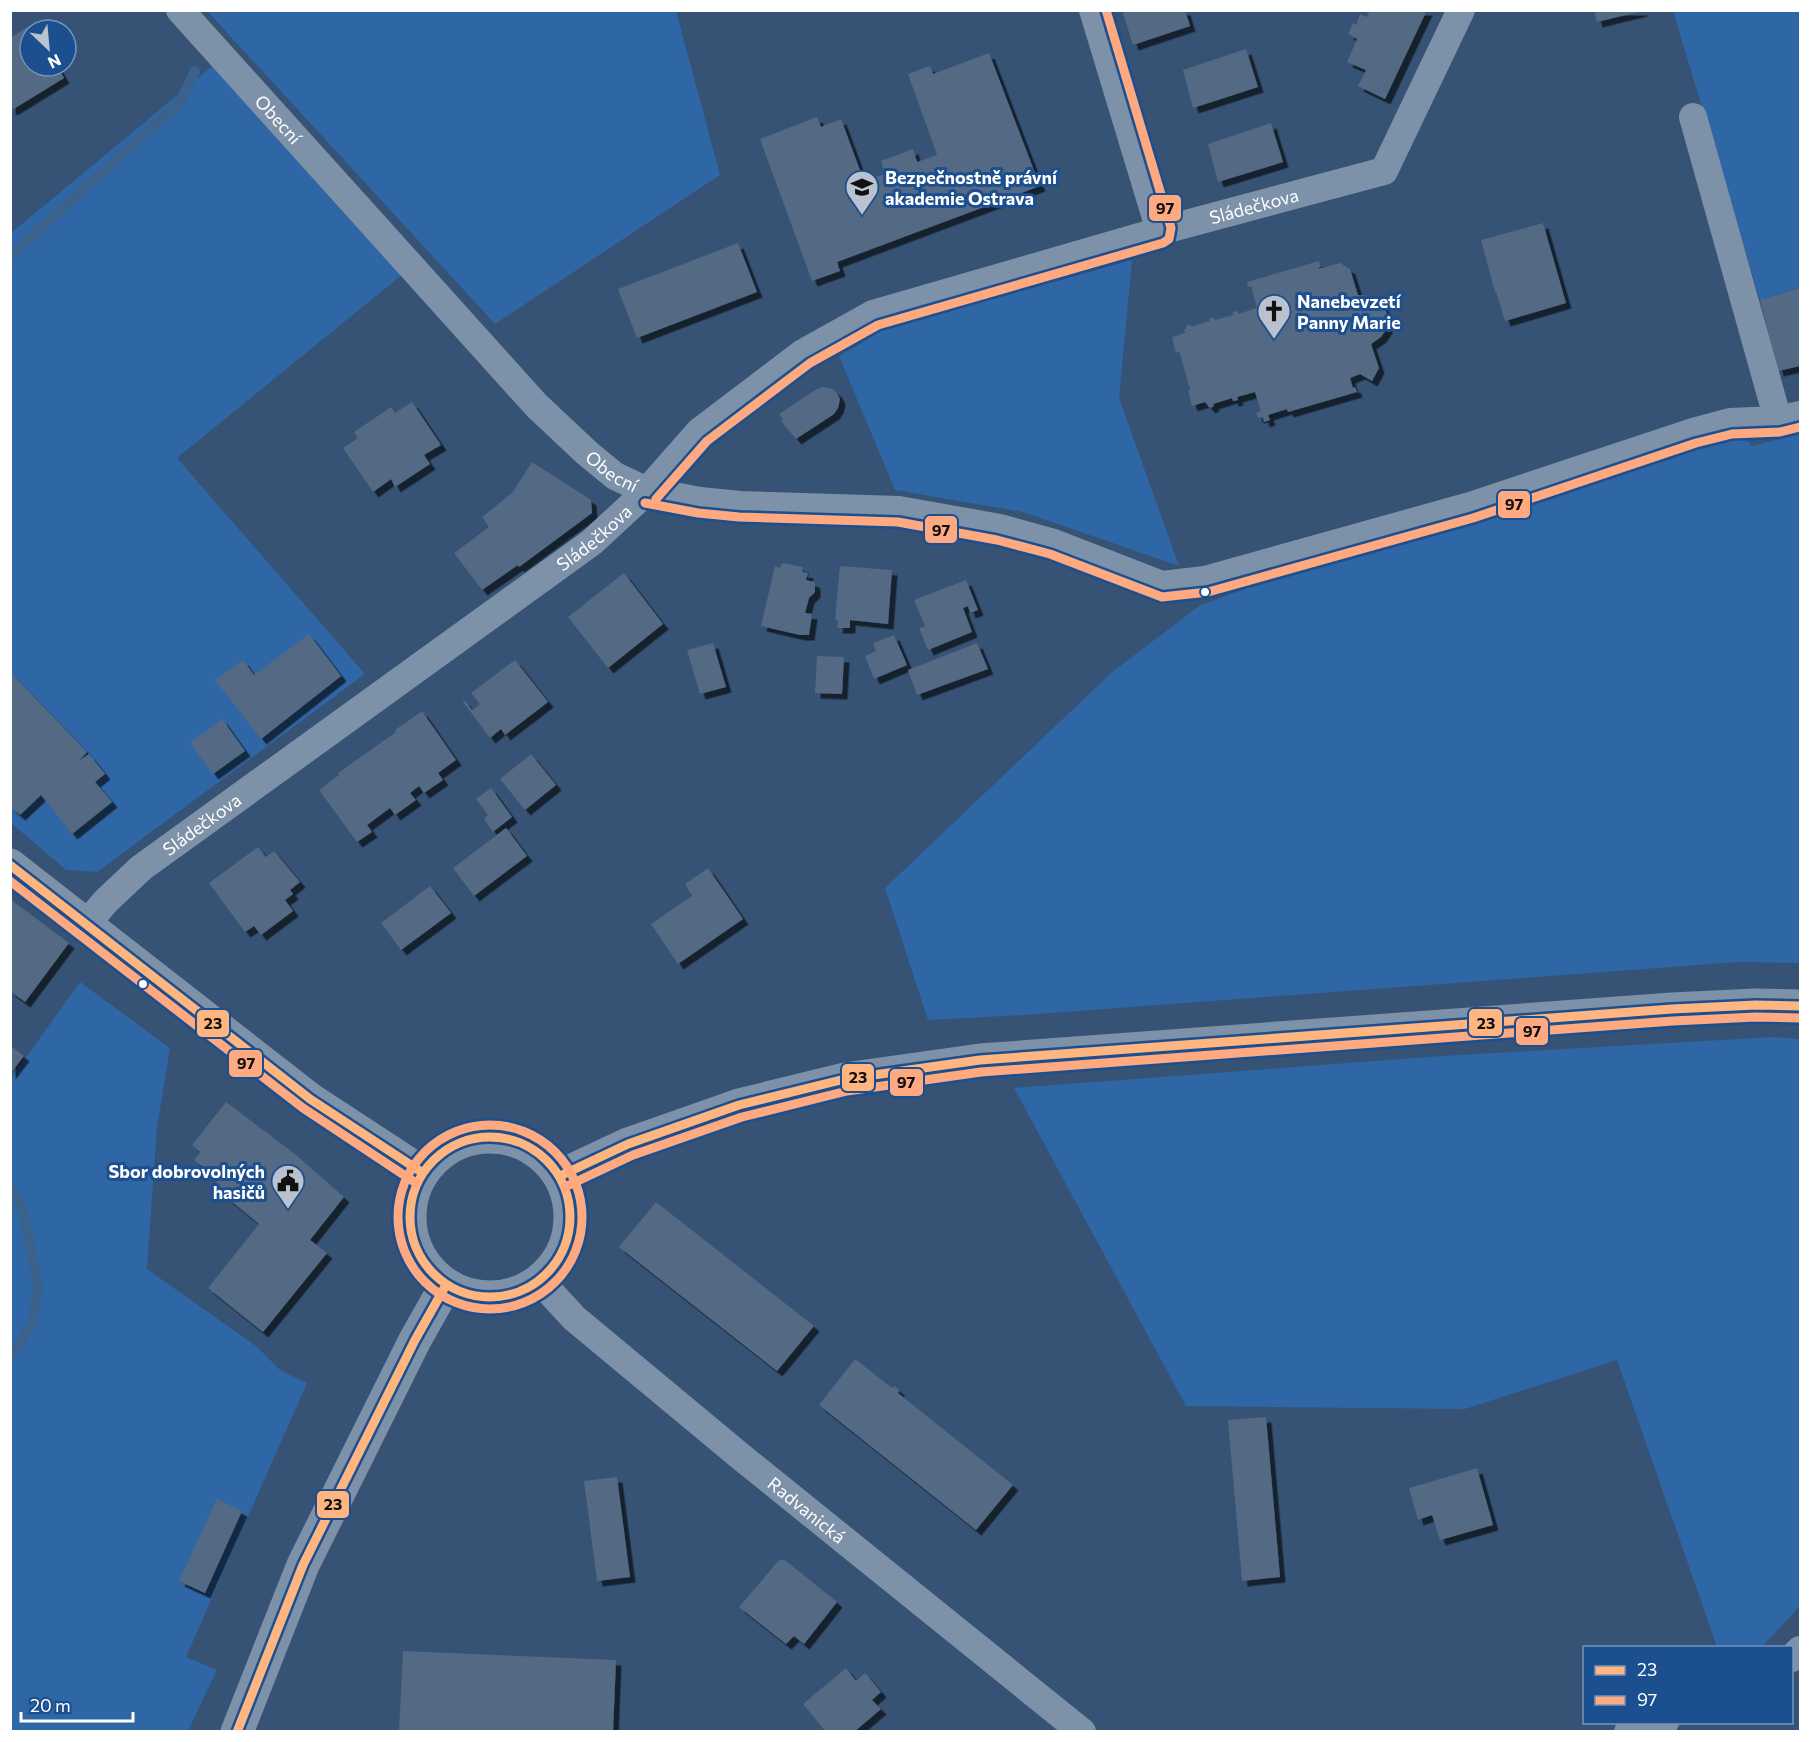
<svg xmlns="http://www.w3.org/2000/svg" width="1811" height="1742" font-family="Commissioner,sans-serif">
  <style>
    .green { fill: #2f66a5 }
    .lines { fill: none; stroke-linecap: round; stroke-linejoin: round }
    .stream { stroke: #3b618d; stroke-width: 10 }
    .building { fill: #526984; filter: url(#shadow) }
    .minor { stroke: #7d92a8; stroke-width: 28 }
    .tertiary { stroke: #7d92a8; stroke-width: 33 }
    .bus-1-casing { stroke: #1b4f8f; stroke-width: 14 }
    .bus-2-casing { stroke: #1b4f8f; stroke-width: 14 }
    .bus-1 { stroke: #ffb580; stroke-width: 9 }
    .bus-2 { stroke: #ffa980; stroke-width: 9 }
    .bus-dot { fill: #fff; stroke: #1b4f8f; stroke-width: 2 }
    .labels { text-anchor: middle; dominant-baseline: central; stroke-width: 6; stroke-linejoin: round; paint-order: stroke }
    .street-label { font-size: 18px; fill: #fff; stroke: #1b4f8f }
    .poi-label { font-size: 18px; font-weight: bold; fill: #fff; stroke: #1b4f8f; text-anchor: start }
    .line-badge { stroke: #1b4f8f; stroke-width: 2 }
    .pale-badge-label { font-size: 16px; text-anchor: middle; font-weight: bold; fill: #111 }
  </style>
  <defs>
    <filter id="shadow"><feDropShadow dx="5.5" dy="5.5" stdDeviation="0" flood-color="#0009"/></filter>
  </defs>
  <rect width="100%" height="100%" fill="#365274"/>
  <path class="green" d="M 207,11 L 676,11 L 720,175 L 495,324 Z
    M 1673,11 L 1800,11 L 1800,288 L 1760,300 Z
    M 216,63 L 402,275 L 177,458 L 365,674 L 97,872 L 66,870 L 11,823 L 11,233 Z
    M 1132,260 L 1119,398 L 1179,566 L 1023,512 L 895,490 L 839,356 L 885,329 Z
    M 1737,428 L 1752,446 L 1800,434 L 1800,963 L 1738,962 L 1024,1015 L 928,1020 L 885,888 L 1111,673 L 1199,606 L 1327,558 Z
    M 80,982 L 170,1048 L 157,1128 L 147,1269 L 256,1346 L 280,1370 L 307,1383 L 186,1657 L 217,1670 L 188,1731 L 11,1732 L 11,1078 Z
    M 1774,1037 L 1800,1039 L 1800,1606 L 1762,1647 L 1717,1647 L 1617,1360 L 1465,1409 L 1186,1406 L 1014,1088 L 1442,1056 Z"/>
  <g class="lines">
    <path class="stream" d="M 223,12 L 224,10
      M 10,256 L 180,102 L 195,71
      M 10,1187 L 23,1210 L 38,1284 L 33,1323 L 10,1357"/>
  </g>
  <path class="building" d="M 1122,10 L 1185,10 L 1190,26 L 1133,45 Z
    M 1370,10 L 1427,10 L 1385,99 L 1358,86 L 1366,70 L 1347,62 L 1357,39 L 1348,34 L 1353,23 L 1356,25 L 1360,14 L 1367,17 Z
    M 1594,10 L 1642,10 L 1642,11 L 1597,22 Z
    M 31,25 L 34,30 L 30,30 L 30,66 L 57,66 L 64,78 L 12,110 L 10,108 L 10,38 Z
    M 1246,49 L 1258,87 L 1193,108 L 1183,70 Z
    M 989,53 L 1040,186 L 837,262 L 840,271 L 812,281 L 760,139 L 817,117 L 821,127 L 841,119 L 864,181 L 885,174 L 881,161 L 913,149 L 917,162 L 937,155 L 908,74 L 930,66 L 933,74 Z
    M 1271,123 L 1283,162 L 1218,182 L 1208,144 Z
    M 1543,223 L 1566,303 L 1505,321 L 1496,292 L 1495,292 L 1481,240 Z
    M 738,243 L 757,292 L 637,338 L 618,289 Z
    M 1319,261 L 1320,266 L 1318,269 L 1340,263 L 1350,269 L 1358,295 L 1369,296 L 1379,299 L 1387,313 L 1387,328 L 1381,337 L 1371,344 L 1379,368 L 1372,381 L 1360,374 L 1350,378 L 1353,388 L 1355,387 L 1357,392 L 1288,412 L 1287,409 L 1268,415 L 1270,420 L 1264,422 L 1263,417 L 1258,418 L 1256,413 L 1261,411 L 1255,392 L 1237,397 L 1238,400 L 1233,401 L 1232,398 L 1213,404 L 1214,406 L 1210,408 L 1205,402 L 1192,406 L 1188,390 L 1190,389 L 1179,351 L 1176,353 L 1172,337 L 1185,333 L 1184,329 L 1186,329 L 1186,326 L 1190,324 L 1191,327 L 1210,321 L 1209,319 L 1214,317 L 1215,320 L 1233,315 L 1233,312 L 1238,311 L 1238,314 L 1257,308 L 1251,286 L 1248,287 L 1247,282 Z
    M 1800,288 L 1800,366 L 1778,371 L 1760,300 Z
    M 824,387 L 833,389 L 837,393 L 840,399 L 838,408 L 834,414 L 796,439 L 781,421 L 783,420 L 779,414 L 817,389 Z
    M 412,402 L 441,445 L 424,455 L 430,464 L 395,487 L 391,479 L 373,492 L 343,448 L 358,438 L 354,432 L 391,407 L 395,413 Z
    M 532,462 L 591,500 L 592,513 L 519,567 L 518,565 L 482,590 L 454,553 L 489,527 L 482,517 L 512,493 Z
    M 782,563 L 803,567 L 802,572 L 808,573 L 806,580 L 814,582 L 815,585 L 815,592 L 809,598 L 805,613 L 812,614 L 809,635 L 800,635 L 761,626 L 775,566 L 780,568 Z
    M 840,566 L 892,570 L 888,624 L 850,620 L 850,628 L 837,628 L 838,620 L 835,619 Z
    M 624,573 L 663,624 L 608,668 L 568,617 Z
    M 966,580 L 978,610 L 970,613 L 968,606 L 963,608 L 972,632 L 928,650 L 919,628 L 925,626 L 914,600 Z
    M 309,634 L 341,676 L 261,739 L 215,680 L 243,660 L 254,675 Z
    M 894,635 L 907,665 L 874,679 L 865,656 L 876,651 L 873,643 Z
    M 713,643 L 726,687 L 700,694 L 687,650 Z
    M 977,643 L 988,669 L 917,695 L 908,670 Z
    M 817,656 L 844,657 L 842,694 L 815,693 Z
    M 515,660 L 548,702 L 505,735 L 501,729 L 490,738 L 463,702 L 464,700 L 472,710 L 480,704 L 471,693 Z
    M 10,672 L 87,752 L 79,761 L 89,754 L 105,774 L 95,782 L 112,802 L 72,834 L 41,795 L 20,815 L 10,807 Z
    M 422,711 L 456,760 L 438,773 L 443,780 L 424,793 L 419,786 L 410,793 L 416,800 L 395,815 L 390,808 L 367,825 L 372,832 L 357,842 L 319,790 L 339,775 L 338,773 L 396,732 L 395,730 Z
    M 222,719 L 245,751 L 213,774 L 190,743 Z
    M 531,754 L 556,785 L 525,810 L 500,779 Z
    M 491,788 L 512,817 L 493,832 L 484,819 L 488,815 L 476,799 Z
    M 506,828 L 527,856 L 474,896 L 453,868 Z
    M 258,847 L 266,857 L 274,851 L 300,882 L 290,890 L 293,894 L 285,900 L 293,911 L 261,935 L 254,926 L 245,932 L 209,883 Z
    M 708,868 L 743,919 L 678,964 L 651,924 L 692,896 L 685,884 Z
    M 430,886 L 451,913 L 401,950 L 381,923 Z
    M 10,899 L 69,943 L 25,1002 L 10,991 Z
    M 10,1045 L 24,1056 L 10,1074 Z
    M 226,1102 L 295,1154 L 344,1197 L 310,1240 L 327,1253 L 263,1332 L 208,1288 L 259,1224 L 213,1186 L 219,1179 L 194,1160 L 200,1152 L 192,1145 Z
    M 656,1202 L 814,1326 L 777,1371 L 619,1247 Z
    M 855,1359 L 892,1388 L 894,1386 L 899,1390 L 898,1393 L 1013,1485 L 976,1530 L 819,1405 Z
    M 1266,1417 L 1280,1577 L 1242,1581 L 1228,1420 Z
    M 1477,1468 L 1493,1525 L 1440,1540 L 1432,1515 L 1418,1520 L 1409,1488 Z
    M 617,1477 L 630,1577 L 597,1581 L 584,1481 Z
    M 217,1499 L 242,1511 L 205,1593 L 179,1581 Z
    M 779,1560 L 785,1560 L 837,1602 L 804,1644 L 794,1636 L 786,1644 L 739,1607 Z
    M 403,1651 L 616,1660 L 613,1732 L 399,1732 Z
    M 846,1668 L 856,1681 L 865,1673 L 881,1692 L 872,1700 L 881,1709 L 854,1732 L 826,1732 L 803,1704 Z"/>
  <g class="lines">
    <g class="minor">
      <path id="s1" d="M 180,10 L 537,406 L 587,453 L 615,476 L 647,491 L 700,501 L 740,505 L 899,510 L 1000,528 L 1054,543 L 1162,585 L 1205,580 L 1470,506 L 1693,432 L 1730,422 L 1778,420 L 1800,415"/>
      <path d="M 1093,10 L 1160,231"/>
      <path d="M 1693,117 L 1778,420"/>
      <path id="s2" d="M 87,923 L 106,901 L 141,868 L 592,542 L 647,491 L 699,432 L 803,353 L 873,314 L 1160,231 L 1384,171 L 1461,10"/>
      <path id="s3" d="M 540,1281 L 574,1318 L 740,1456 L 1082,1732"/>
      <path d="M 1792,1658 L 1800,1650"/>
      <path d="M 1628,1732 L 1665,1722"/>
    </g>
    <path class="tertiary" d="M 10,865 L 310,1099 L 423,1173
      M410 1217a80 80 0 1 1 160 0a80 80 0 1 1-160 0Z
      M 560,1176 L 628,1144 L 739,1105 L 845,1079 L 980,1060 L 1672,1009 L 1756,1005 L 1800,1006
      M 237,1732 L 303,1565 L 415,1340 L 446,1285"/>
    <g class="bus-1-casing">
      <path id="bus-1" d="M 10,865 L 310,1099 L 423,1173
        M410 1217a80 80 0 1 1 160 0a80 80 0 1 1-160 0Z
        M 560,1176 L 628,1144 L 739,1105 L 845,1079 L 980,1060 L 1672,1009 L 1756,1005 L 1800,1006
        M 237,1732 L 303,1565 L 415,1340 L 446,1285"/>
    </g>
    <g class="bus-2-casing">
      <path id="bus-2" d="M 656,499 L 707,441 L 810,363 L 878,325 L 1163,243 L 1169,239 L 1171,228 L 1106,10
        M 645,503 L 698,513 L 739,517 L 898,522 L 997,540 L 1050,554 L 1162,597 L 1208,592 L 1473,518 L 1696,443 L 1732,434 L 1780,432 L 1800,427
        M 10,881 L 303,1108 L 416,1183
        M398 1217a92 92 0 1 1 184 0a92 92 0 1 1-184 0Z
        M 565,1187 L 633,1155 L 742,1117 L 847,1091 L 981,1072 L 1673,1021 L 1756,1017 L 1800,1018"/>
    </g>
    <use href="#bus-1" class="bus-1"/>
    <use href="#bus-2" class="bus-2"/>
  </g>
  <defs>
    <g id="school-pin" transform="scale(1.725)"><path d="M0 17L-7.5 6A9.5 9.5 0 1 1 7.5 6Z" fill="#b9c2ce" stroke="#1b4f8f"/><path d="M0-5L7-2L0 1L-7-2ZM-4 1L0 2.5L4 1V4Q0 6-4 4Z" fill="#111"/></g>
    <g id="church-pin" transform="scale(1.725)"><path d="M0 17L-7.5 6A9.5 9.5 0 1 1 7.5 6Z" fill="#b9c2ce" stroke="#1b4f8f"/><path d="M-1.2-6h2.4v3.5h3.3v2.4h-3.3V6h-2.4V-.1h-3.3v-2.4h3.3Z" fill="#111"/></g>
    <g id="civic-pin" transform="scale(1.725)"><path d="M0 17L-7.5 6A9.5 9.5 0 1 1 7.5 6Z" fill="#b9c2ce" stroke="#1b4f8f"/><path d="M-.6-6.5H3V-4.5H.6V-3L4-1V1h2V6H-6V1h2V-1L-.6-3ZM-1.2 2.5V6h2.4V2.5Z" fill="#111"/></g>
  </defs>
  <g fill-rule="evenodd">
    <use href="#school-pin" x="862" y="187"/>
    <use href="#church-pin" x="1274" y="311"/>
    <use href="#civic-pin" x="288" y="1181"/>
  </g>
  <g class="bus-dot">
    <circle cx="1205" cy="592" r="5"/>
    <circle cx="143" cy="984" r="5"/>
  </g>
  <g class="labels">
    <g class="street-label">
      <text stroke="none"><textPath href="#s1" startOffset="147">Obecní</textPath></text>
      <text stroke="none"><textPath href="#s2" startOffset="1394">Sládečkova</textPath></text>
      <text stroke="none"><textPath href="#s1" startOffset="633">Obecní</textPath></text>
      <text stroke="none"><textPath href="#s2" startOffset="638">Sládečkova</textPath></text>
      <text stroke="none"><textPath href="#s2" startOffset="152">Sládečkova</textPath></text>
      <text stroke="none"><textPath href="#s3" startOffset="352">Radvanická</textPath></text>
    </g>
    <g class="poi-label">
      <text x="885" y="177">Bezpečnostně právní<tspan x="885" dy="21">akademie Ostrava</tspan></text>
      <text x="1297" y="301">Nanebevzetí<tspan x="1297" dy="21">Panny Marie</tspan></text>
      <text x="265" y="1171" text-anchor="end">Sbor dobrovolných<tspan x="265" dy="21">hasičů</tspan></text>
    </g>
  </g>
  <g class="line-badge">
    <rect x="1148" y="194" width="34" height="28" rx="6" fill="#ffa980"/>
    <rect x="1497" y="490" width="34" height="29" rx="6" fill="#ffa980"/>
    <rect x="924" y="515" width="34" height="29" rx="6" fill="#ffa980"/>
    <rect x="1468" y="1008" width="35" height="29" rx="6" fill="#ffb580"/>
    <rect x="196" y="1009" width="34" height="29" rx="6" fill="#ffb580"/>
    <rect x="1515" y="1017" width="34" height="29" rx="6" fill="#ffa980"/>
    <rect x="228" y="1049" width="35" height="29" rx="6" fill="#ffa980"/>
    <rect x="841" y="1063" width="34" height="29" rx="6" fill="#ffb580"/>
    <rect x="889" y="1068" width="35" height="29" rx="6" fill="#ffa980"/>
    <rect x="316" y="1490" width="34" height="29" rx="6" fill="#ffb580"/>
  </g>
  <g class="pale-badge-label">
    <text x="1165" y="214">97</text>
    <text x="1514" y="510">97</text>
    <text x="941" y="536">97</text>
    <text x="1486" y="1029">23</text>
    <text x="213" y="1029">23</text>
    <text x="1532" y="1037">97</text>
    <text x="246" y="1069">97</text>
    <text x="858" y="1083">23</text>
    <text x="906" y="1088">97</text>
    <text x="333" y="1510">23</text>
  </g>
  <rect width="1811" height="1742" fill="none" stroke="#ffffff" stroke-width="24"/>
  <rect x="1583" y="1646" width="210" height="78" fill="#1b4f8f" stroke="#7695bc" stroke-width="1.5"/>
  <rect x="1595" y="1666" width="30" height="9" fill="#ffb580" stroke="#7695bc" stroke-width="1.5"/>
  <text x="1637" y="1676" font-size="18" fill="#ffffff">23</text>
  <rect x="1595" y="1696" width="30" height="9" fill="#ffa980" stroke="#7695bc" stroke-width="1.5"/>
  <text x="1637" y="1706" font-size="18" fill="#ffffff">97</text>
  <g transform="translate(48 48) rotate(154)"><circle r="28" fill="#1b4f8f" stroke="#7695bc" stroke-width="1.5"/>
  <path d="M0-4.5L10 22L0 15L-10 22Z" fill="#b9c2ce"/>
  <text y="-9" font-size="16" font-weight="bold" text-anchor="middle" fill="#ffffff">N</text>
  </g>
  <path d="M21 1712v9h112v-9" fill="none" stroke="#ffffff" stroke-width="3"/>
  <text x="30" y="1712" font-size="18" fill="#ffffff" stroke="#1b4f8f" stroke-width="4.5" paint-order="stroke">20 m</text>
</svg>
